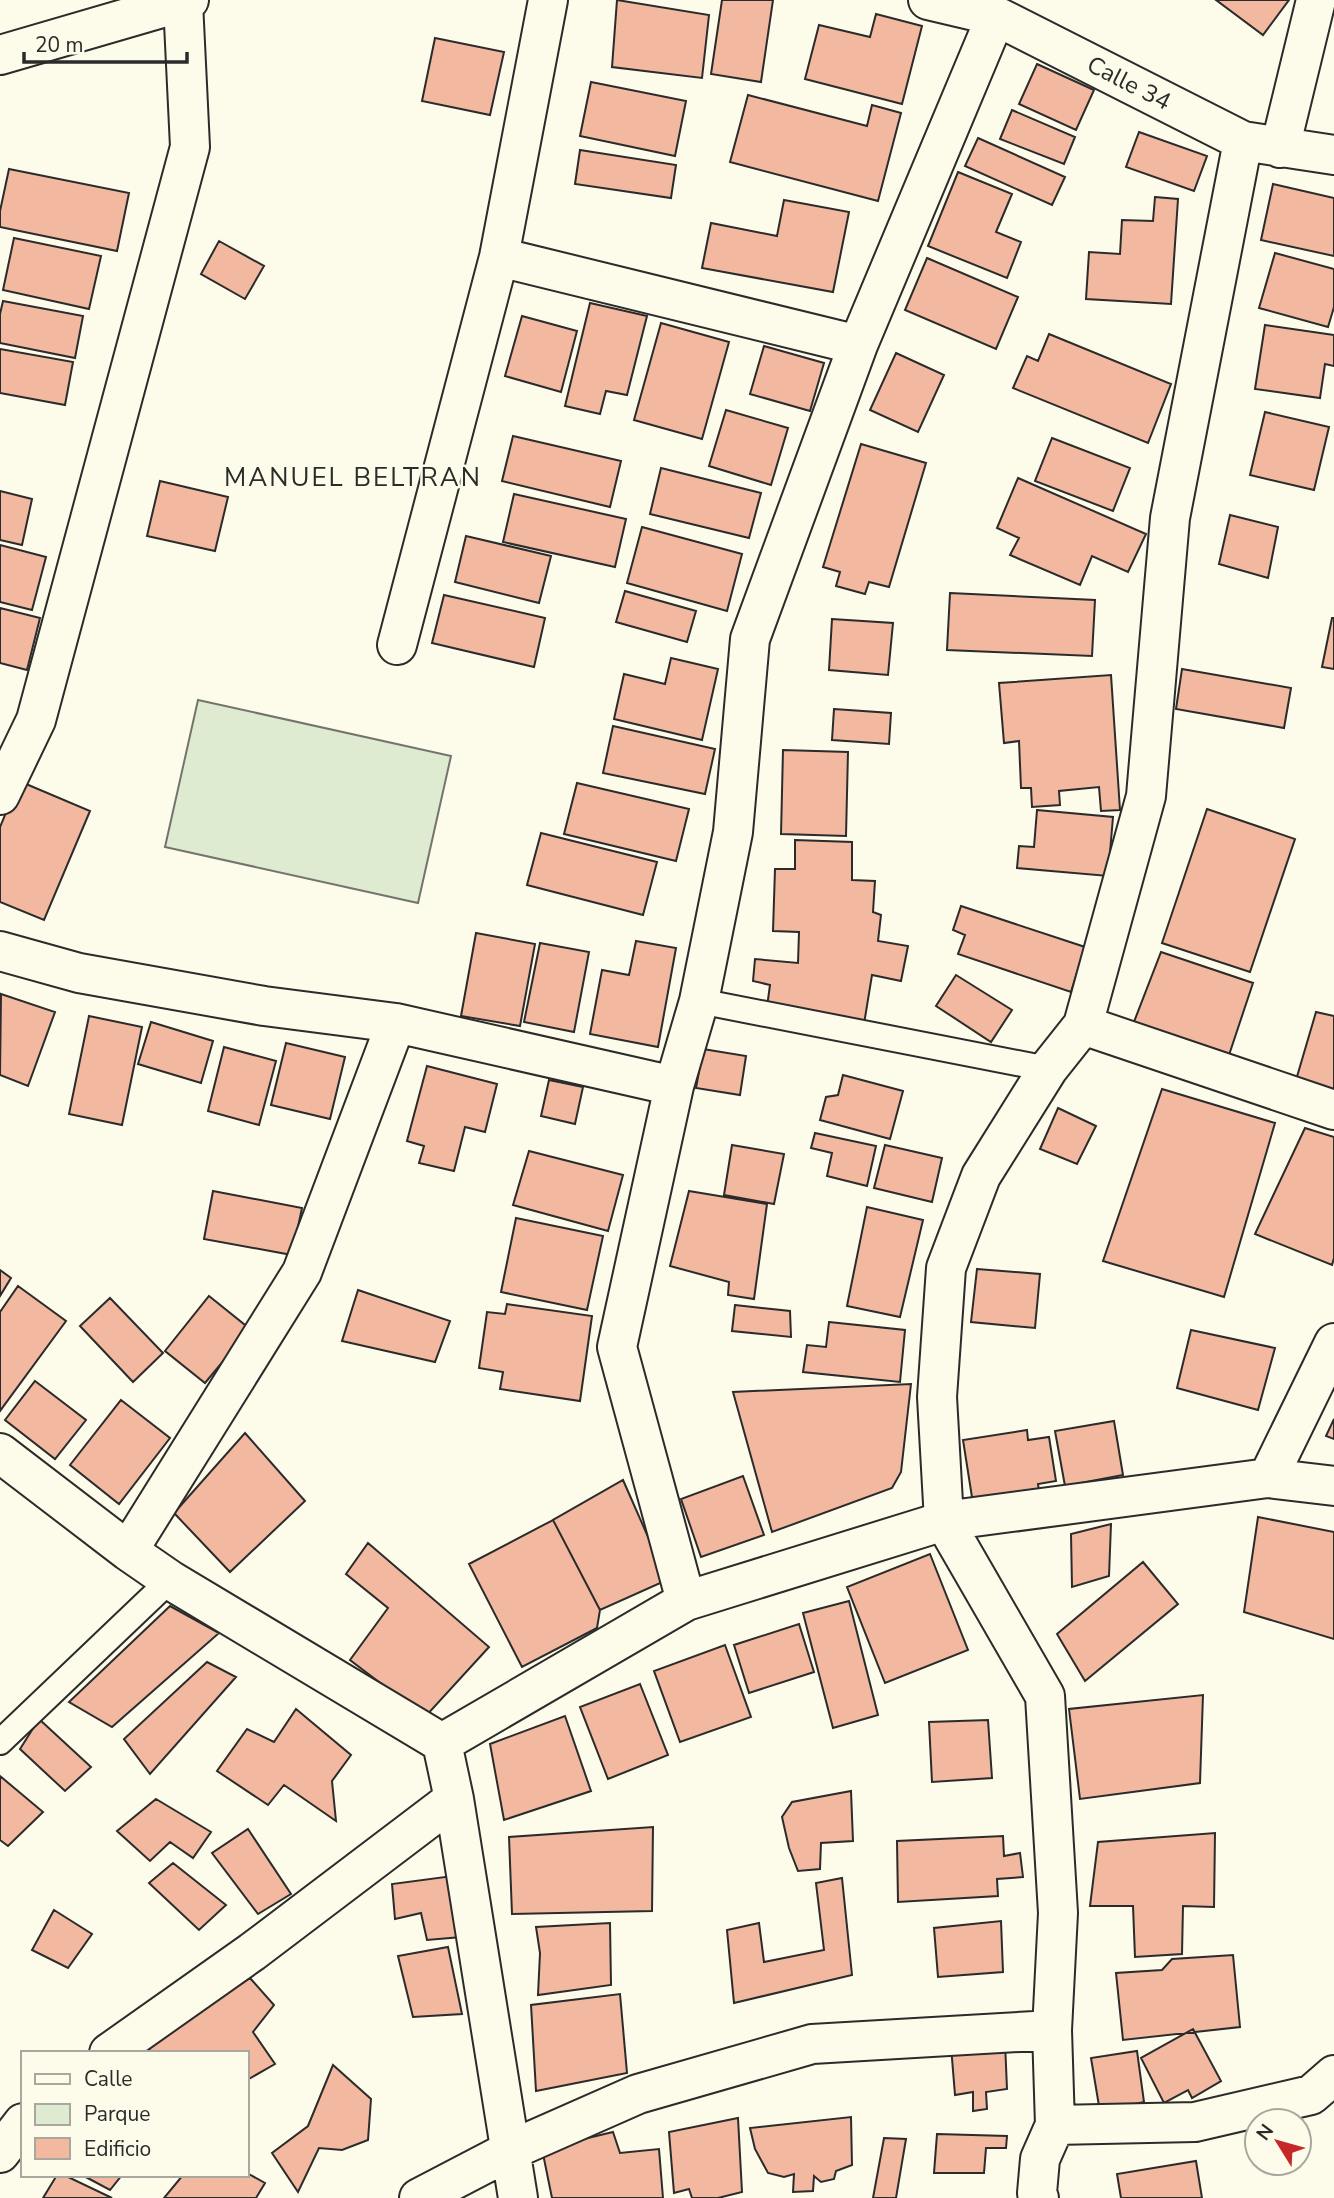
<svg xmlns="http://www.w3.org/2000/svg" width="1334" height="2198" font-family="'Nunito Sans',sans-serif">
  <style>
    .green { fill: #deebd1; stroke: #74746e; stroke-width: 2 }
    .building { fill: #f2b8a0; stroke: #2b2b2b; stroke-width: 2 }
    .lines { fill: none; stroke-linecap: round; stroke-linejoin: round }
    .service-casing { stroke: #2b2b2b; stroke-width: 28 }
    .minor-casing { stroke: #2b2b2b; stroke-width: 42 }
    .service { stroke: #fdfbea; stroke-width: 24 }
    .minor { stroke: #fdfbea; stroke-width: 38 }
    .labels { text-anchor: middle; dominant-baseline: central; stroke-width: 5; stroke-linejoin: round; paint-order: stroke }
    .street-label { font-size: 24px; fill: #2b2b2b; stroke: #fdfbea }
    .neighbourhood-label { font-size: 26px; letter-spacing: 2px; fill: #2b2b2b; stroke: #fdfbea }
  </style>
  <rect width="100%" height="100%" fill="#fdfbea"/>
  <path class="green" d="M 198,700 L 451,756 L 418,903 L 165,847 Z"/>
  <path class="building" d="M 617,0 L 709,15 L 702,78 L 612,67 Z
    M 722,0 L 773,0 L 761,82 L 711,74 Z
    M 1216,0 L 1289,0 L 1263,35 Z
    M 876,14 L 922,26 L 902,104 L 805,79 L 819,25 L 870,37 Z
    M 435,38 L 504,52 L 490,115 L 422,101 Z
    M 1037,64 L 1094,90 L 1076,130 L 1019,104 Z
    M 591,82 L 686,101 L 675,156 L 580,136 Z
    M 748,95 L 867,126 L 872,105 L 901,113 L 878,201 L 730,162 Z
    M 1012,110 L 1075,137 L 1064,164 L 1000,139 Z
    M 1139,132 L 1207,156 L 1194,191 L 1126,167 Z
    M 978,138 L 1065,177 L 1052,205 L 965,166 Z
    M 580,150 L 676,165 L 671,198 L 575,184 Z
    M 9,169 L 129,193 L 117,251 L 0,227 L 0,211 Z
    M 958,172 L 1012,194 L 996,232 L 1021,242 L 1007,278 L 928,246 Z
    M 1273,184 L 1334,198 L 1334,256 L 1261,240 Z
    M 1155,197 L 1178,199 L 1171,304 L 1086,299 L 1089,252 L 1120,254 L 1122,220 L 1153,221 Z
    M 784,200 L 849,212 L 833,292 L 702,268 L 711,223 L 777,236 Z
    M 14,238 L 101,256 L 89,309 L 3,290 Z
    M 219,241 L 264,266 L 245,299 L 201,274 Z
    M 1275,253 L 1334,269 L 1334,307 L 1328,327 L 1259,308 Z
    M 927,258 L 1018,297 L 996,349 L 905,310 Z
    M 3,301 L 83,316 L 75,358 L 0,343 L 0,314 Z
    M 590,303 L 647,316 L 627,395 L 606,391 L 600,414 L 565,406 Z
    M 522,316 L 577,331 L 561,392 L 505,376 Z
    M 661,323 L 729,342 L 702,439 L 634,420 Z
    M 1265,325 L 1334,335 L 1334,366 L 1325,364 L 1320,398 L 1255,389 Z
    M 1049,334 L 1171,384 L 1148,443 L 1013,388 L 1027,356 L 1038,361 Z
    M 764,346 L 824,363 L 810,411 L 750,394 Z
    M 0,349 L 73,362 L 65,405 L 0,393 Z
    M 896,353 L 944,375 L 918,432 L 870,410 Z
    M 726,410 L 788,428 L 771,485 L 709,466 Z
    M 1265,412 L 1329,427 L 1314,490 L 1250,475 Z
    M 513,436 L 621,461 L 610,507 L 502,481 Z
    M 1052,438 L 1130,468 L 1113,511 L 1035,481 Z
    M 861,444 L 926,463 L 889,587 L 869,582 L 865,594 L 836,586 L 840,572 L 823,567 Z
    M 661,468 L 761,493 L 749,538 L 650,514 Z
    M 1018,478 L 1146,534 L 1128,572 L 1092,556 L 1080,585 L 1010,555 L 1019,538 L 997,528 Z
    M 160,481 L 228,497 L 215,551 L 147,536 Z
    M 0,491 L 32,499 L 22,545 L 0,540 Z
    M 514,494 L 626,519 L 615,567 L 503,542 Z
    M 1230,515 L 1278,527 L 1268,578 L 1219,564 Z
    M 642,527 L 742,554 L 727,611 L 627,583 Z
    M 466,536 L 551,556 L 539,603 L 455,582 Z
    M 0,545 L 46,557 L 32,610 L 0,602 Z
    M 625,591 L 696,611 L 687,642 L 616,622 Z
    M 950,593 L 1095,600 L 1092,656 L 947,650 Z
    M 444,595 L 545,618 L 534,667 L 432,643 Z
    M 0,608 L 40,618 L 27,670 L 0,663 Z
    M 1332,618 L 1334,618 L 1334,669 L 1322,667 Z
    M 832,619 L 893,623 L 888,675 L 829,670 Z
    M 671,658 L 718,669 L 702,740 L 614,719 L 624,674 L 665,684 Z
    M 1182,669 L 1291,688 L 1284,728 L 1176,709 Z
    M 1111,675 L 1120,810 L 1101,811 L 1099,787 L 1059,791 L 1060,805 L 1032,807 L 1031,788 L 1021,788 L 1019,741 L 1004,743 L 999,683 Z
    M 834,709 L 891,713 L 889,744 L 832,740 Z
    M 613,726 L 715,749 L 705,794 L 603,773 Z
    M 783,750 L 848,752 L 846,836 L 781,834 Z
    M 19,781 L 90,811 L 44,920 L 0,902 L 0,827 Z
    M 577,783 L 689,809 L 676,861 L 564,834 Z
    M 1207,809 L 1295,839 L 1250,972 L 1162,943 Z
    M 1037,810 L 1113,817 L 1108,876 L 1017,868 L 1019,846 L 1034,847 Z
    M 541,833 L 657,862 L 643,915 L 527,885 Z
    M 795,840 L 852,842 L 852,880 L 875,881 L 873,912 L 881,915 L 878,941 L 908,946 L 901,981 L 872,975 L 864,1024 L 767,1007 L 770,985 L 753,981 L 755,959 L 798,963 L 799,932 L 773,931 L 775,869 L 795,869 Z
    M 961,906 L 1085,947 L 1071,992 L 958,954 L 965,935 L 953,930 Z
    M 476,933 L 535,944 L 520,1026 L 461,1016 Z
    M 636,941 L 676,948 L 658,1047 L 590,1034 L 602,970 L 629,975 Z
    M 540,943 L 589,952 L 574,1032 L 524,1022 Z
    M 1161,952 L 1253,983 L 1228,1058 L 1132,1027 Z
    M 956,975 L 1012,1010 L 991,1042 L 936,1006 Z
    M 1,994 L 55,1012 L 28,1086 L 0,1075 Z
    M 1316,1012 L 1334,1016 L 1334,1090 L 1296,1080 Z
    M 89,1016 L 142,1027 L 122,1125 L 69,1114 Z
    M 151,1022 L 213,1041 L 201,1083 L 138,1064 Z
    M 286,1043 L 345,1057 L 330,1119 L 271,1105 Z
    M 224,1047 L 276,1061 L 259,1125 L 208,1111 Z
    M 703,1049 L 746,1056 L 740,1095 L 696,1088 Z
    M 427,1066 L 497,1084 L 485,1132 L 465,1127 L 454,1171 L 419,1163 L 424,1146 L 407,1141 Z
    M 843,1075 L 903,1091 L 890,1139 L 820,1120 L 826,1097 L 838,1095 Z
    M 549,1080 L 583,1087 L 575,1124 L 541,1116 Z
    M 1162,1089 L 1275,1123 L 1224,1297 L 1103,1261 Z
    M 1058,1108 L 1096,1126 L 1077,1164 L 1040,1149 Z
    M 1305,1128 L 1334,1137 L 1334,1258 L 1332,1265 L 1255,1234 Z
    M 815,1133 L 876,1146 L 867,1186 L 827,1176 L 832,1153 L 811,1148 Z
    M 732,1145 L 784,1154 L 774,1204 L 724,1195 Z
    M 885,1145 L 942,1158 L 932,1202 L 874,1188 Z
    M 529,1151 L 623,1175 L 608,1231 L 513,1205 Z
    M 213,1191 L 302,1208 L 292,1255 L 204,1239 Z
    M 689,1191 L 767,1204 L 754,1299 L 728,1295 L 729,1282 L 670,1266 Z
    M 867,1207 L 923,1220 L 900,1317 L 847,1306 Z
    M 516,1218 L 603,1236 L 587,1310 L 501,1292 Z
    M 977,1269 L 1040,1274 L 1035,1328 L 971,1322 Z
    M 0,1270 L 11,1278 L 0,1296 Z
    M 18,1286 L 66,1321 L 0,1411 L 0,1312 Z
    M 358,1290 L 450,1321 L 435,1362 L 342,1341 Z
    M 209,1296 L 250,1329 L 205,1383 L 165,1351 Z
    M 110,1298 L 163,1353 L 133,1382 L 80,1326 Z
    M 507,1304 L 592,1316 L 580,1401 L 500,1389 L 503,1372 L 479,1368 L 487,1312 L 505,1314 Z
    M 735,1305 L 790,1311 L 791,1337 L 732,1331 Z
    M 829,1322 L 905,1330 L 900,1382 L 803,1372 L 807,1345 L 826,1347 Z
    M 1191,1330 L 1275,1348 L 1258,1410 L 1177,1388 Z
    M 35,1381 L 86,1420 L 55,1459 L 5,1420 Z
    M 911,1384 L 901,1472 L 892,1488 L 772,1532 L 733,1392 Z
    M 121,1400 L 170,1438 L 119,1504 L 70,1465 Z
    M 1334,1419 L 1334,1439 L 1326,1436 Z
    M 1114,1421 L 1123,1475 L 1065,1486 L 1055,1431 Z
    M 1027,1430 L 1028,1440 L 1049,1437 L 1056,1481 L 1038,1484 L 1039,1491 L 974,1510 L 963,1440 Z
    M 245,1433 L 305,1501 L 230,1572 L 174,1513 Z
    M 743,1476 L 764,1535 L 701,1557 L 681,1499 Z
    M 623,1480 L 667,1580 L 600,1610 L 553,1520 Z
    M 1258,1517 L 1334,1532 L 1334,1639 L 1244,1612 Z
    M 553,1520 L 600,1610 L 597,1628 L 522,1667 L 469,1564 Z
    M 1111,1524 L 1109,1576 L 1072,1587 L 1071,1534 Z
    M 368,1543 L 489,1647 L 425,1717 L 350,1660 L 388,1608 L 346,1574 Z
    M 930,1554 L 968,1650 L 885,1683 L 847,1587 Z
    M 1143,1562 L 1178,1604 L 1085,1681 L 1057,1634 Z
    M 849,1601 L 878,1715 L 833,1728 L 803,1613 Z
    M 170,1606 L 219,1633 L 112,1727 L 69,1702 Z
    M 799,1624 L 814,1672 L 749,1693 L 734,1645 Z
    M 725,1645 L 751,1717 L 680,1742 L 654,1671 Z
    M 207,1662 L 236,1677 L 150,1774 L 124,1739 Z
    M 640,1684 L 668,1755 L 608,1779 L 580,1707 Z
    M 1203,1695 L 1200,1783 L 1080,1799 L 1069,1709 Z
    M 296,1709 L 351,1755 L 332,1781 L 336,1821 L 284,1785 L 268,1805 L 217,1771 L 247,1729 L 274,1742 Z
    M 565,1716 L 591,1791 L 504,1820 L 490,1744 Z
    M 39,1719 L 91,1767 L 65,1791 L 20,1749 Z
    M 988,1720 L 992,1778 L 932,1782 L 929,1722 Z
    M 0,1776 L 43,1812 L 8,1846 L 0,1840 Z
    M 851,1791 L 853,1841 L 821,1843 L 820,1869 L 798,1871 L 789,1848 L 782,1817 L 792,1802 Z
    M 156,1799 L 211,1832 L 193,1858 L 170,1842 L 150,1861 L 117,1831 Z
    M 653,1827 L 652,1911 L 512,1914 L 509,1837 Z
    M 248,1829 L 291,1894 L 258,1914 L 212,1853 Z
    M 1215,1833 L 1214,1907 L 1183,1906 L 1182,1954 L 1135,1957 L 1133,1906 L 1090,1906 L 1098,1842 Z
    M 1003,1836 L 1004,1856 L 1020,1853 L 1023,1877 L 997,1879 L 998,1896 L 898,1902 L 897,1841 Z
    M 173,1863 L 226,1905 L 199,1930 L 149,1883 Z
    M 460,1875 L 473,1936 L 427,1940 L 421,1913 L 395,1919 L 392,1884 Z
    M 842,1878 L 852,1975 L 734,2003 L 727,1930 L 759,1923 L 764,1962 L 824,1950 L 816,1883 Z
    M 54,1910 L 92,1934 L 68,1968 L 32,1950 Z
    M 1001,1921 L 1003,1972 L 938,1977 L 934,1928 Z
    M 610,1923 L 611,1985 L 538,1995 L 540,1953 L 536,1927 Z
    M 448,1947 L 462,2014 L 413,2017 L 398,1956 Z
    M 1233,1955 L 1240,2027 L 1123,2040 L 1116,1973 L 1162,1970 L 1172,1959 Z
    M 250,1978 L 274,2005 L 253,2032 L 275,2064 L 247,2080 L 247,2053 L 152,2053 L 142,2041 L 182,2021 Z
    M 620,1994 L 627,2073 L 536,2091 L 531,2005 Z
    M 1193,2029 L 1221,2081 L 1192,2098 L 1188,2090 L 1164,2103 L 1141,2058 Z
    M 1005,2042 L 1007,2089 L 986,2092 L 987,2109 L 973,2111 L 973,2092 L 955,2095 L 951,2046 Z
    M 1137,2051 L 1144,2102 L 1100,2112 L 1091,2058 Z
    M 333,2065 L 371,2099 L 368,2140 L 342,2150 L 319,2148 L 298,2192 L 272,2153 L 308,2126 Z
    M 851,2117 L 852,2165 L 836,2171 L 834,2179 L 821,2182 L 814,2176 L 813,2191 L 793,2192 L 794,2174 L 784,2177 L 768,2173 L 755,2149 L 750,2128 Z
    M 738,2118 L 742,2192 L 718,2198 L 692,2198 L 689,2189 L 674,2193 L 669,2132 Z
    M 613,2132 L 620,2153 L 659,2149 L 663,2198 L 552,2198 L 542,2149 Z
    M 937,2134 L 1007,2136 L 1006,2148 L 986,2148 L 984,2173 L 934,2173 Z
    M 884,2138 L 906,2139 L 896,2198 L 873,2198 Z
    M 1196,2161 L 1202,2198 L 1121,2198 L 1117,2174 Z
    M 247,2173 L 265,2183 L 256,2198 L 164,2198 L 183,2175 L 247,2175 Z
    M 57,2175 L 64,2175 L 112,2198 L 43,2198 Z
    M 82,2175 L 122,2175 L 110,2190 Z"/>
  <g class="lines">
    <g class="service-casing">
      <path id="service" d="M 699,1001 L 1048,1069
        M 0,1742 L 170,1580"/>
    </g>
    <g class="minor-casing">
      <path id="minor" d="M 928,0 L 996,16 L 1243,141 L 1334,155
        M 0,55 L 189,0
        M 1280,148 L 1316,0
        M 499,257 L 858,345
        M 397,645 L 499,257 L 548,0
        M 0,795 L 36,720 L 190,147 L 183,2
        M 0,951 L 79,973 L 264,1006 L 396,1023 L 674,1086
        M 1083,1025 L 1334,1110
        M 0,1453 L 128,1551 L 170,1580 L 442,1743 L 686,1601 L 944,1521 L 1268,1478 L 1334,1486
        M 1268,1478 L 1334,1343
        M 128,1551 L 302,1272 L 396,1023
        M 686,1601 L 617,1347 L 674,1086 L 699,1001 L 733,832 L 750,639 L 858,345 L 996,16
        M 442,1743 L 454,1799 L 518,2198
        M 109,2053 L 252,1952 L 454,1799
        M 1055,2125 L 1195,2122 L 1311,2095 L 1334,2075
        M 0,2153 L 23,2123
        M 419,2198 L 511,2150 L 638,2094 L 812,2044 L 1052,2030
        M 1039,2198 L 1037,2193 L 1040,2159 L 1055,2125 L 1052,2030 L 1058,1913 L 1045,1696 L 944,1521 L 937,1397 L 946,1268 L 981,1176 L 1048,1069 L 1083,1025 L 1146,796 L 1170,518 L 1243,141"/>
    </g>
    <use href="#service" class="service"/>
    <use href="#minor" class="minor"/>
  </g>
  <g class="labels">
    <g class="street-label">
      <text transform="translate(1129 83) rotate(27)">Calle 34</text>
    </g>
    <g class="neighbourhood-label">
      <text x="353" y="477">MANUEL BELTRAN</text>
    </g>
  </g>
  <rect x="21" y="2051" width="228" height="126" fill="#fdfbea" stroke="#a9a89e" stroke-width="2"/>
  <rect x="35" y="2074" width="35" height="10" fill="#fdfbea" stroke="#a9a89e" stroke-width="2"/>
  <text x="84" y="2086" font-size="21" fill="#2b2b2b">Calle</text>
  <rect x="35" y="2104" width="35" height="21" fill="#deebd1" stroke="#a9a89e" stroke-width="2"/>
  <text x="84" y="2121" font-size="21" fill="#2b2b2b">Parque</text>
  <rect x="35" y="2138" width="35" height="21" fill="#f2b8a0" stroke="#a9a89e" stroke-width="2"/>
  <text x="84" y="2156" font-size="21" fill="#2b2b2b">Edificio</text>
  <g transform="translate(1278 2142) rotate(307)"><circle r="33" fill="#fdfbea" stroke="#a9a89e" stroke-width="2"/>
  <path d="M0-5L12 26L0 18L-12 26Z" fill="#c62828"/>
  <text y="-10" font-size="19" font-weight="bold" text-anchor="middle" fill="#2b2b2b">N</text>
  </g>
  <path d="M24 52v10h163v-10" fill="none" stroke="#2b2b2b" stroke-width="3.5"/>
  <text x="35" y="52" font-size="21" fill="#2b2b2b" stroke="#fdfbea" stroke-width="5" paint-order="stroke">20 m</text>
</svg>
